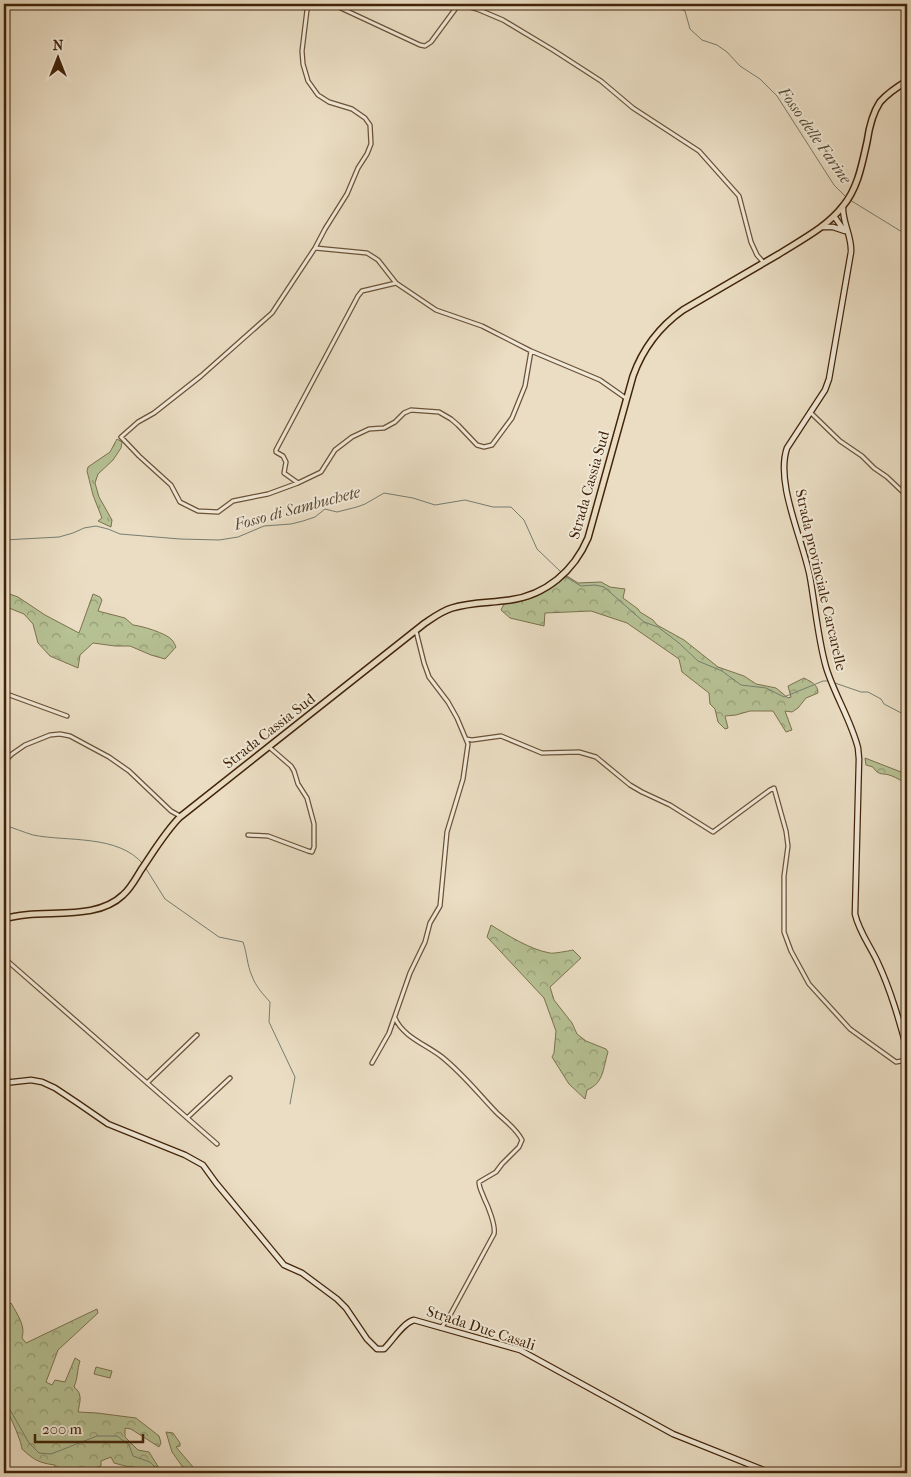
<svg xmlns="http://www.w3.org/2000/svg" width="911" height="1477" font-family="'IM FELL French Canon',serif">
  <style>
    .grass { fill: url(#grass-tufts); stroke: #7c724e }
    .forest { fill: url(#forest-crowns); stroke: #7c724e }
    .park { fill: #b6c194; stroke: #7c724e }
    .lines { fill: none; stroke-linecap: round; stroke-linejoin: round }
    .stream { stroke: #757e72; stroke-width: 1 }
    .street-casing { stroke: #6b5237; stroke-width: 5.5 }
    .secondary-casing { stroke: #412308; stroke-width: 7 }
    .primary-casing { stroke: #412308; stroke-width: 8 }
    .street { stroke: #f1e9d8; stroke-width: 3 }
    .secondary { stroke: #f1e9d8; stroke-width: 4.5 }
    .primary { stroke: #eaddc3; stroke-width: 5 }
    .labels { text-anchor: middle; dominant-baseline: central; stroke-width: 4; stroke-linejoin: round; paint-order: stroke }
    .street-label { font-size: 15px; fill: #412308; stroke: #f1e9d8 }
    .water-label { font-size: 16px; font-style: italic; fill: #574934; stroke: #f1e9d8 }
  </style>
  <defs>
    <pattern id="grass-tufts" width="24" height="20" patternUnits="userSpaceOnUse" patternTransform="scale(1.25)"><rect width="24" height="20" fill="#b6c194"/><path d="M3 7l-1-3M5 7V3M7 7l1-3M15 17l-1-3M17 17v-4M19 17l1-3" fill="none" stroke="#969c77"/></pattern>
    <pattern id="forest-crowns" width="20" height="18" patternUnits="userSpaceOnUse" patternTransform="scale(1.25)"><rect width="20" height="18" fill="#b6c194"/><path d="M2 6a3 3 0 1 1 6 0M12 15a3 3 0 1 1 6 0" fill="none" stroke="#969c77"/></pattern>
  </defs>
  <rect width="100%" height="100%" fill="#eaddc3"/>
  <filter id="stains"><feTurbulence type="fractalNoise" baseFrequency=".004" numOctaves="4"/><feColorMatrix values="0 0 0 0 .2 0 0 0 0 .09 0 0 0 0 .02 0 0 0 .5 -.17"/></filter>
  <radialGradient id="worn" r=".72"><stop offset=".6" stop-color="#630" stop-opacity="0"/><stop offset="1" stop-color="#630" stop-opacity=".3"/></radialGradient>
  <path class="grass" d="M 117,439 L 122,442 L 121,448 L 113,460 L 98,474 L 95,483 L 99,497 L 112,520 L 111,527 L 98,521 L 102,518 L 93,495 L 87,471 L 88,467 L 110,452 Z"/>
  <path class="forest" d="M 567,576 L 578,583 L 601,582 L 610,587 L 625,589 L 623,598 L 638,609 L 640,612 L 653,620 L 657,625 L 684,640 L 718,667 L 744,676 L 756,684 L 776,688 L 788,698 L 791,697 L 788,686 L 804,678 C 811,682 818,684 818,693 L 806,698 L 798,708 L 792,712 L 785,711 L 792,730 L 786,732 L 773,711 L 750,711 L 736,715 L 725,716 L 728,728 L 725,729 L 718,722 L 715,709 L 710,704 L 709,693 L 682,672 L 679,659 L 627,623 L 591,611 L 545,613 L 544,626 L 510,618 L 501,610 L 504,604 C 534,600 543,595 567,576 Z
    M 4,592 L 18,597 L 45,615 L 79,633 L 93,594 L 100,597 L 102,600 L 98,611 L 125,618 L 133,625 C 142,626 166,633 172,640 C 174,642 175,645 176,647 L 165,659 L 151,655 L 130,646 L 115,646 L 93,643 L 80,655 L 78,668 L 50,656 L 38,643 L 33,624 L 24,614 L 4,606 Z
    M 907,755 L 907,784 C 902,781 897,778 892,776 C 883,772 879,777 873,767 L 866,765 L 865,758 L 901,772 Z
    M 491,925 C 507,935 531,950 550,953 C 552,954 568,951 573,950 L 581,958 L 550,987 L 554,1000 L 572,1023 L 577,1034 L 586,1041 L 606,1049 L 608,1052 C 603,1068 604,1083 587,1090 L 585,1099 L 569,1084 L 552,1057 L 554,1053 L 556,1031 L 544,998 L 487,937 Z
    M 11,1303 C 17,1314 26,1326 22,1338 L 26,1343 L 97,1309 L 98,1313 L 58,1350 L 46,1382 L 52,1385 L 55,1380 L 65,1382 L 75,1358 L 80,1361 C 77,1370 78,1378 74,1387 C 83,1394 80,1401 78,1412 L 97,1413 L 136,1418 L 159,1436 L 161,1443 L 159,1447 L 131,1429 L 125,1428 L 125,1437 L 138,1450 L 149,1452 L 159,1468 L 169,1473 L 132,1473 L 133,1468 L 114,1463 L 111,1457 L 101,1461 L 101,1466 L 94,1468 L 91,1473 L 54,1473 L 55,1465 C 39,1463 34,1460 22,1449 C 22,1444 13,1422 10,1417 C 8,1414 6,1413 4,1411 L 4,1307 Z
    M 166,1432 L 173,1433 L 180,1443 L 180,1446 L 176,1447 L 193,1467 L 200,1473 L 187,1473 L 172,1452 Z"/>
  <path class="park" d="M 96,1367 L 112,1371 L 110,1378 L 94,1374 Z"/>
  <g class="lines">
    <path class="stream" d="M 668,4 L 685,11 L 690,29 L 702,40 L 717,45 L 727,52 L 740,66 L 760,79 L 777,96 L 834,185 L 847,198
      M 850,200 L 907,235
      M 4,540 L 59,537 L 73,533 L 84,528 L 96,526 L 108,529 L 120,534 L 180,539 L 219,540 L 238,537 L 264,526 L 291,524 L 303,521 L 315,517 L 325,509 L 337,512 L 357,507 L 365,504 L 384,493 L 413,498 L 435,505 L 465,500 L 493,507 L 511,507 L 524,520 L 537,549 L 561,572
      M 566,577 L 581,586 L 595,585 L 604,587 L 644,622 L 658,627 L 679,643 L 698,661 L 722,671 L 741,685 L 766,688 L 784,697 L 823,681 L 828,681
      M 832,682 L 861,692 L 868,692 L 881,699 L 884,704 L 907,716
      M 4,825 C 14,828 23,832 33,835 C 67,842 118,834 143,864
      M 145,867 L 165,899 L 219,937 L 243,942 C 247,953 247,965 252,976 C 256,987 263,994 270,1002 L 269,1022 L 295,1077 L 290,1104
      M 4,1404 L 9,1408 L 29,1443 L 39,1453 L 51,1454 L 97,1436 L 117,1436 L 129,1445 L 133,1456 L 150,1462 L 161,1473"/>
    <g class="street-casing">
      <path id="street" d="M 310,4 L 307,10 L 302,51 L 303,64 L 308,81 L 318,95 L 329,102 L 352,109 L 365,118 L 370,125 L 371,144 L 367,154 L 358,168 L 347,194 L 325,229 L 315,248 L 272,313 L 201,376 L 154,413 L 138,422 L 121,437 L 139,456 L 171,485 L 180,502 L 198,511 L 218,512 L 233,501 L 268,494 L 298,483 L 321,472 L 335,450 L 352,437 L 369,429 L 384,428 L 395,422 L 404,413 L 411,410 L 439,412 L 451,419 L 458,425 L 477,445 L 484,447 L 492,445 L 512,418 L 525,386 L 531,351
        M 332,4 L 420,45 L 425,46 L 431,42 L 456,8 L 460,6 L 466,6 L 477,9 L 503,20 L 553,50 L 601,81 L 633,108 L 699,151 L 739,196 L 751,242 L 757,255 L 764,263
        M 315,248 L 367,253 L 378,260 L 396,283 L 436,310 L 482,326 L 531,351 L 600,380 L 627,399
        M 810,412 L 840,441 L 862,456 L 874,468 L 887,477 L 907,496
        M 298,483 L 284,473 L 286,462 L 283,456 L 276,452 L 276,450 L 358,296 L 362,291 L 396,283
        M 4,693 L 67,716
        M 466,739 L 472,740 L 501,736 L 542,753 L 579,752 L 596,757 L 630,785 L 642,792 L 670,805 L 713,832 L 770,790 L 774,788 L 786,831 L 788,846 L 784,876 L 784,932 L 791,951 L 809,984 L 850,1029 L 896,1062 L 907,1060
        M 8,758 L 12,754 L 25,745 L 50,735 L 60,734 L 70,736 L 109,757 L 129,771 L 171,811 L 180,816
        M 248,835 L 268,836 L 308,851 L 312,852 L 314,847 L 314,824 L 307,798 L 298,784 L 294,771 L 291,766 L 269,747
        M 4,958 L 217,1144
        M 395,1018 C 403,1037 427,1045 442,1057 C 462,1073 478,1093 496,1112 C 505,1121 516,1128 522,1140 L 519,1147 L 502,1164 L 496,1172 L 479,1182 C 479,1188 482,1192 484,1198 C 488,1206 496,1226 494,1234 L 449,1317 L 441,1328
        M 372,1063 L 389,1033 L 410,973 L 425,942 L 430,923 L 440,906 L 447,832 L 463,779 L 468,744 L 457,718 L 448,702 L 429,677 L 424,663 L 416,631
        M 147,1083 L 197,1035
        M 187,1118 L 230,1078"/>
    </g>
    <g class="secondary-casing">
      <path id="secondary" d="M 843,206 C 842,222 852,236 851,252 L 829,379 L 825,390 L 787,448 C 775,483 803,540 810,577 C 815,605 818,639 826,667 C 834,694 851,720 858,748 L 859,759 L 855,914 C 859,932 871,947 878,963 C 891,991 899,1020 907,1049
        M 834,216 L 843,229
        M 822,227 L 833,227 L 845,231
        M 4,1083 L 31,1080 L 42,1082 L 55,1088 L 79,1104 L 108,1124 L 185,1155 L 203,1165 L 216,1183 L 284,1265 L 302,1273 L 337,1299 L 346,1308 L 367,1339 L 377,1349 L 384,1349 C 393,1340 403,1323 414,1320 L 520,1350 L 673,1434 L 771,1473"/>
    </g>
    <g class="primary-casing">
      <path id="primary" d="M 4,919 C 40,907 94,923 123,895 C 131,888 136,878 141,870 C 154,851 165,832 180,817 L 425,623 C 434,617 442,611 452,608 C 471,602 491,603 510,600 C 546,595 574,571 588,538 L 633,376 C 643,348 659,327 683,310 C 715,291 747,273 779,254 C 801,240 827,227 843,206 C 858,188 862,164 867,142 C 869,128 872,114 880,102 C 888,93 897,87 907,81"/>
    </g>
    <use href="#street" class="street"/>
    <use href="#secondary" class="secondary"/>
    <use href="#primary" class="primary"/>
  </g>
  <g class="labels">
    <g class="street-label">
      <text transform="translate(589 485) rotate(-74)">Strada Cassia Sud</text>
      <text transform="translate(821 580) rotate(77)">Strada provinciale Carcarelle</text>
      <text transform="translate(269 731) rotate(-38)">Strada Cassia Sud</text>
      <text transform="translate(481 1328) rotate(18)">Strada Due Casali</text>
    </g>
    <g class="water-label">
      <text transform="translate(815 135) rotate(55)">Fosso delle Farine</text>
      <text transform="translate(297 508) rotate(-15)">Fosso di Sambuchete</text>
    </g>
  </g>
  <rect width="911" height="1477" fill="none" stroke="#eaddc3" stroke-width="20"/>
  <rect x="5" y="5" width="901" height="1467" fill="none" stroke="#412308" stroke-width="2.5"/>
  <rect x="10" y="10" width="891" height="1457" fill="none" stroke="#412308"/>
  <g transform="translate(58 58)" stroke="#f1e9d8" stroke-width="4" paint-order="stroke">
  <path d="M0-4L9 19L0 12L-9 19Z" fill="#412308"/>
  <text y="-8" font-size="14" font-weight="bold" text-anchor="middle" fill="#412308">N</text>
  </g>
  <path d="M35 1434v8h108v-8" fill="none" stroke="#412308" stroke-width="2.5"/>
  <text x="42" y="1434" font-size="15" fill="#412308" stroke="#f1e9d8" stroke-width="4" paint-order="stroke">200 m</text>
  <rect width="100%" height="100%" filter="url(#stains)"/>
  <rect width="100%" height="100%" fill="url(#worn)"/>
</svg>
